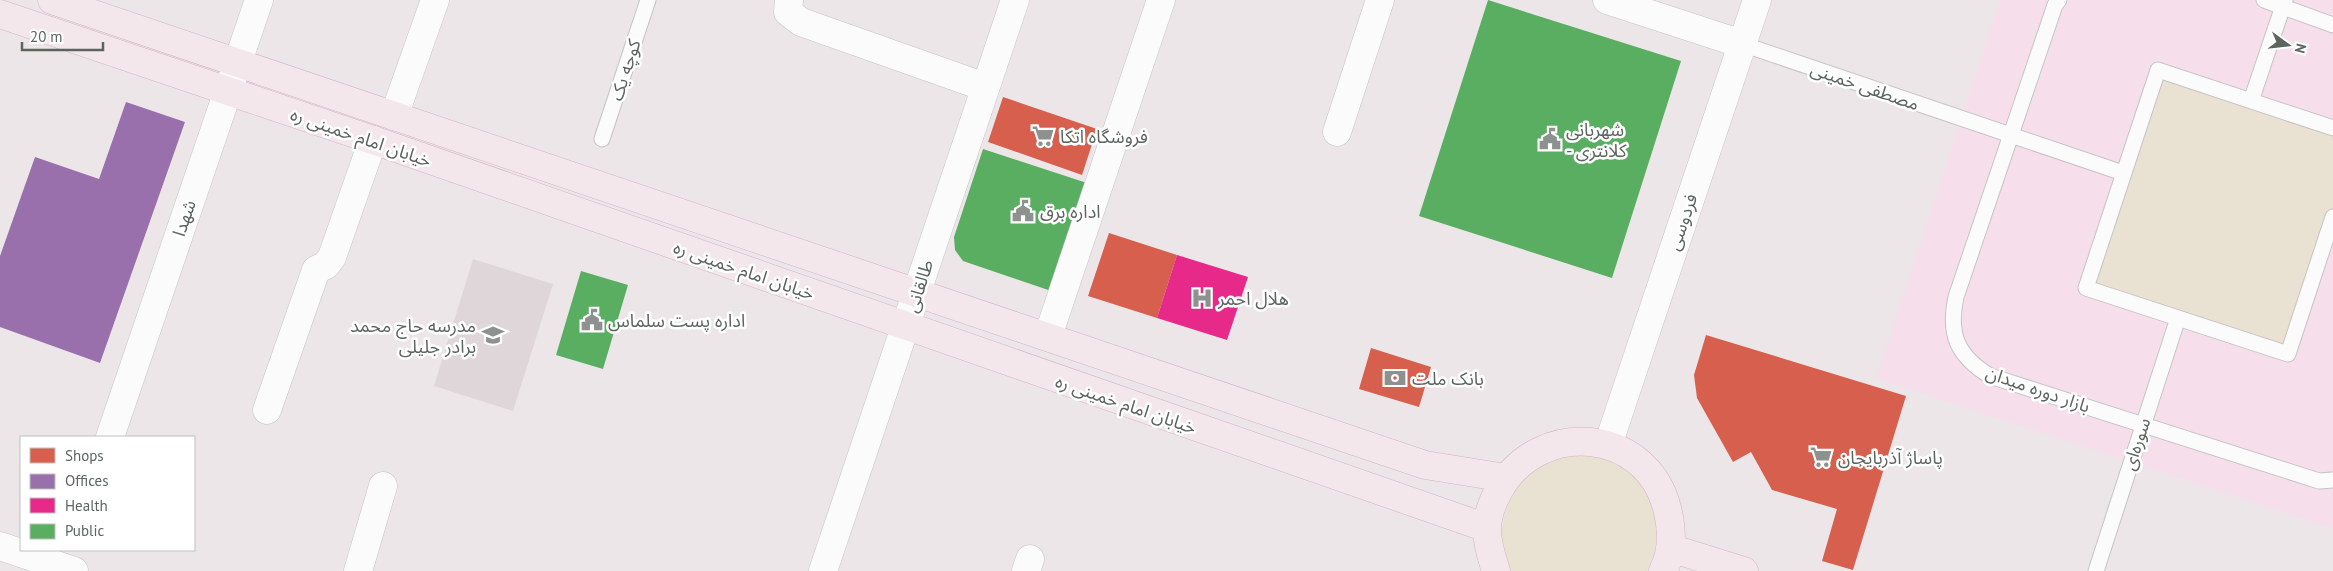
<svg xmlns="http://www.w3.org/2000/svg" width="2333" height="571" font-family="'PT Sans','Noto Sans Arabic',sans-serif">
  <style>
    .commercial { fill: #f6dfea }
    .education { fill: #ded6d9 }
    .green { fill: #e9e1d2 }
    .shops { fill: #d6604d }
    .offices { fill: #9970ab }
    .health { fill: #e7298a }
    .public { fill: #5aae61 }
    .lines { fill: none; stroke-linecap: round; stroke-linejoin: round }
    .lane-casing { stroke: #c5c4c4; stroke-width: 17 }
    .street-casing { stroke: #c5c4c4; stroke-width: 29 }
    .secondary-casing { stroke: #c6c6c5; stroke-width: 29 }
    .primary-casing { stroke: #d4b3c4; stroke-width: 29 }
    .lane { stroke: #fcfbfc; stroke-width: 15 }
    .street { stroke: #fcfbfc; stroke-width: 28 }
    .secondary { stroke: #fcfbfc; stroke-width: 28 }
    .primary { stroke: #f3e7ec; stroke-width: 28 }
    .labels { text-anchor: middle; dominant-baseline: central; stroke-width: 5; stroke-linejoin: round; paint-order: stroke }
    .street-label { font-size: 18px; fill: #5c645e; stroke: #fff }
    .poi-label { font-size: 18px; fill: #5c645e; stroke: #fff; text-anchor: start }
  </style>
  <rect width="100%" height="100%" fill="#ece6e9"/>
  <path class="commercial" d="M 2000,0 L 2333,0 L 2333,529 L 1876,378 Z"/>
  <path class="education" d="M 473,259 L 553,284 L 513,411 L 434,386 Z"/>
  <path class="green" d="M 2158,70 L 2333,128 L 2333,217 L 2288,354 L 2086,288 Z
    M 1578,455 C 1585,456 1594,456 1601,458 C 1650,470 1670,529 1647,571 L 1512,571 C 1491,540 1505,496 1531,472 C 1544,461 1561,458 1578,455 Z"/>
  <path class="shops" d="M 1003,97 L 1097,129 L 1082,175 L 988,142 Z
    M 1109,233 L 1177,255 L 1157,318 L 1088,296 Z
    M 1706,335 L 1906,396 L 1853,570 L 1822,561 L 1837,509 L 1772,490 L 1751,452 L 1733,462 L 1697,398 L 1694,375 Z
    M 1371,348 L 1431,367 L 1419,407 L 1359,389 Z"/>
  <path class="offices" d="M 126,102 L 185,122 L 100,363 L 0,327 L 0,256 L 35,157 L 99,179 Z"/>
  <path class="health" d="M 1177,255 L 1248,277 L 1227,340 L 1157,318 Z"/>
  <path class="public" d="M 1488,0 L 1681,61 L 1612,278 L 1419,216 Z
    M 983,149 L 1093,185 L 1057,293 L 963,261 L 955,250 L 954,237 Z
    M 581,271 L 628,285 L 603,369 L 556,355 Z"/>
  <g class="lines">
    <g class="lane-casing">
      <path id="lane" d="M 2059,0 L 2055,5 L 1956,297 C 1948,334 1957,356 1990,376 L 2319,481 L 2333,480
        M 2264,0 L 2333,25
        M 1742,44 L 2123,173
        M 2251,101 L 2285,0
        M 2333,128 L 2158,70 L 2086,288 L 2288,354 L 2333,217
        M 602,139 L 648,0
        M 2096,571 L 2178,318"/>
    </g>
    <g class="street-casing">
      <path id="street" d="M 789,0 L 788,12 L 801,22 L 985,87
        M 394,116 L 435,0
        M 1337,132 L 1380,0
        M 1048,336 L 1161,0
        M 267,410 L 316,270 L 326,265 L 332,257 L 373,140
        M 358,571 L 383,486
        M 1026,571 L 1030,559"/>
    </g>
    <g class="secondary-casing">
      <path id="secondary" d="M 1607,0 L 1742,44
        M 110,437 L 259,0
        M 1608,445 L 1757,0
        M 0,546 L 74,571
        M 823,571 L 1015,0"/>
    </g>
    <g class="primary-casing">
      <path id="primary" d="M 52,0 L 1425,465 L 1506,478
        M 0,14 L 373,140 L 1487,528
        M 1670,548 L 1744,571
        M 1496,571 C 1492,558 1487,545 1487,530 C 1487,517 1493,501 1499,490 C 1539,419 1646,427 1667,508 C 1672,528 1673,552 1663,571"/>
    </g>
    <use href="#lane" class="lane"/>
    <use href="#street" class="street"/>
    <use href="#secondary" class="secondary"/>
    <use href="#primary" class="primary"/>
  </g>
  <defs>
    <g id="supermarket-bare" transform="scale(1.725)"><path d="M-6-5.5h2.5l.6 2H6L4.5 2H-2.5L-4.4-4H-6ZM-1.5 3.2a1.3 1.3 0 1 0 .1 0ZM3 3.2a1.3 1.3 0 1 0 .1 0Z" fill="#8e928f" stroke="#fff" stroke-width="2.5" paint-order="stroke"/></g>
    <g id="civic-bare" transform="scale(1.725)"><path d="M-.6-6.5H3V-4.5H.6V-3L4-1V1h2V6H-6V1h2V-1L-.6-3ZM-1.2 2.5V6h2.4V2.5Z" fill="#8e928f" stroke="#fff" stroke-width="2.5" paint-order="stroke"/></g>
    <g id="hospital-bare" transform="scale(1.725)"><path d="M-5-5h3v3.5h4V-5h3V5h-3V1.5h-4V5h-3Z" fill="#8e928f" stroke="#fff" stroke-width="2.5" paint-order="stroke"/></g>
    <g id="school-bare" transform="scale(1.725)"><path d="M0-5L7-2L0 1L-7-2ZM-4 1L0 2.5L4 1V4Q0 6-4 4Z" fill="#8e928f" stroke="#fff" stroke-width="2.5" paint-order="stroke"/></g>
    <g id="bank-bare" transform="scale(1.725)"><path d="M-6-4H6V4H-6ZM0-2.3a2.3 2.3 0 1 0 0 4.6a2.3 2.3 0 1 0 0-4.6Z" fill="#8e928f" stroke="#fff" stroke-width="2.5" paint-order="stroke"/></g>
  </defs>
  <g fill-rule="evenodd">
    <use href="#supermarket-bare" x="1043" y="136"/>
    <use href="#civic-bare" x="1550" y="139"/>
    <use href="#civic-bare" x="1023" y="211"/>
    <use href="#hospital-bare" x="1202" y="298"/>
    <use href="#civic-bare" x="592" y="320"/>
    <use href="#school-bare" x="493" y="335"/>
    <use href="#bank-bare" x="1395" y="378"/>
    <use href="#supermarket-bare" x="1821" y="457"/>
  </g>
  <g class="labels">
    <g class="street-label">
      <text transform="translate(625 70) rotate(-72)">کوچه یک</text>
      <text transform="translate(1865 86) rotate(19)">مصطفی خمینی</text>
      <text transform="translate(361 137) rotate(19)">خیابان امام خمینی ره</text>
      <text transform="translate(184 218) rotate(-71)">شهدا</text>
      <text transform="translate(1682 222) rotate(-71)">فردوسی</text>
      <text transform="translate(744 270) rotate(19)">خیابان امام خمینی ره</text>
      <text transform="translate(919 286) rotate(-72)">طالقانی</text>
      <text transform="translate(2038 389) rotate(19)">بازار دوره میدان</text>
      <text transform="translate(1126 404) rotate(19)">خیابان امام خمینی ره</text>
      <text transform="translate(2136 444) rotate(-72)">سوره‌ای</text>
    </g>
    <g class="poi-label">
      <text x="1566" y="129">شهربانی<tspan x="1566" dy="21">- کلانتری</tspan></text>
      <text x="1060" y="136">فروشگاه اتکا</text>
      <text x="1040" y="211">اداره برق</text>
      <text x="1218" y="298">هلال احمر</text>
      <text x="608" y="320">اداره پست سلماس</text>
      <text x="476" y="325" text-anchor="end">مدرسه حاج محمد<tspan x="476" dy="21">برادر جلیلی</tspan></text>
      <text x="1412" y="378">بانک ملت</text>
      <text x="1838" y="457">پاساژ آذربایجان</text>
    </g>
  </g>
  <rect x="20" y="436" width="175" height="115" fill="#ffffff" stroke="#bec1bf"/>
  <rect x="30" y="448" width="25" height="15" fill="#d6604d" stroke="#bec1bf"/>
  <text x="65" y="461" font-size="15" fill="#5c645e">Shops</text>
  <rect x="30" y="474" width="25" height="15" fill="#9970ab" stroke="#bec1bf"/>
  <text x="65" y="486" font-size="15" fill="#5c645e">Offices</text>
  <rect x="30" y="498" width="25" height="15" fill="#e7298a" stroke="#bec1bf"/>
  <text x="65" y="511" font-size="15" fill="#5c645e">Health</text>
  <rect x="30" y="524" width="25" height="15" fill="#5aae61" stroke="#bec1bf"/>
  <text x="65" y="536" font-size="15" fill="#5c645e">Public</text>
  <g transform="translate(2288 45) rotate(105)" stroke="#ffffff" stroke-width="4" paint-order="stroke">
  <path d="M0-4L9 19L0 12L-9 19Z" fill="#5c645e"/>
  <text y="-8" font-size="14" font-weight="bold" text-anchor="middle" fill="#5c645e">N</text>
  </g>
  <path d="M22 42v8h81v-8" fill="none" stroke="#5c645e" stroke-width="2.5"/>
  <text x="30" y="42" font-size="15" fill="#5c645e" stroke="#ffffff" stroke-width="4" paint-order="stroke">20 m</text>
</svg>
